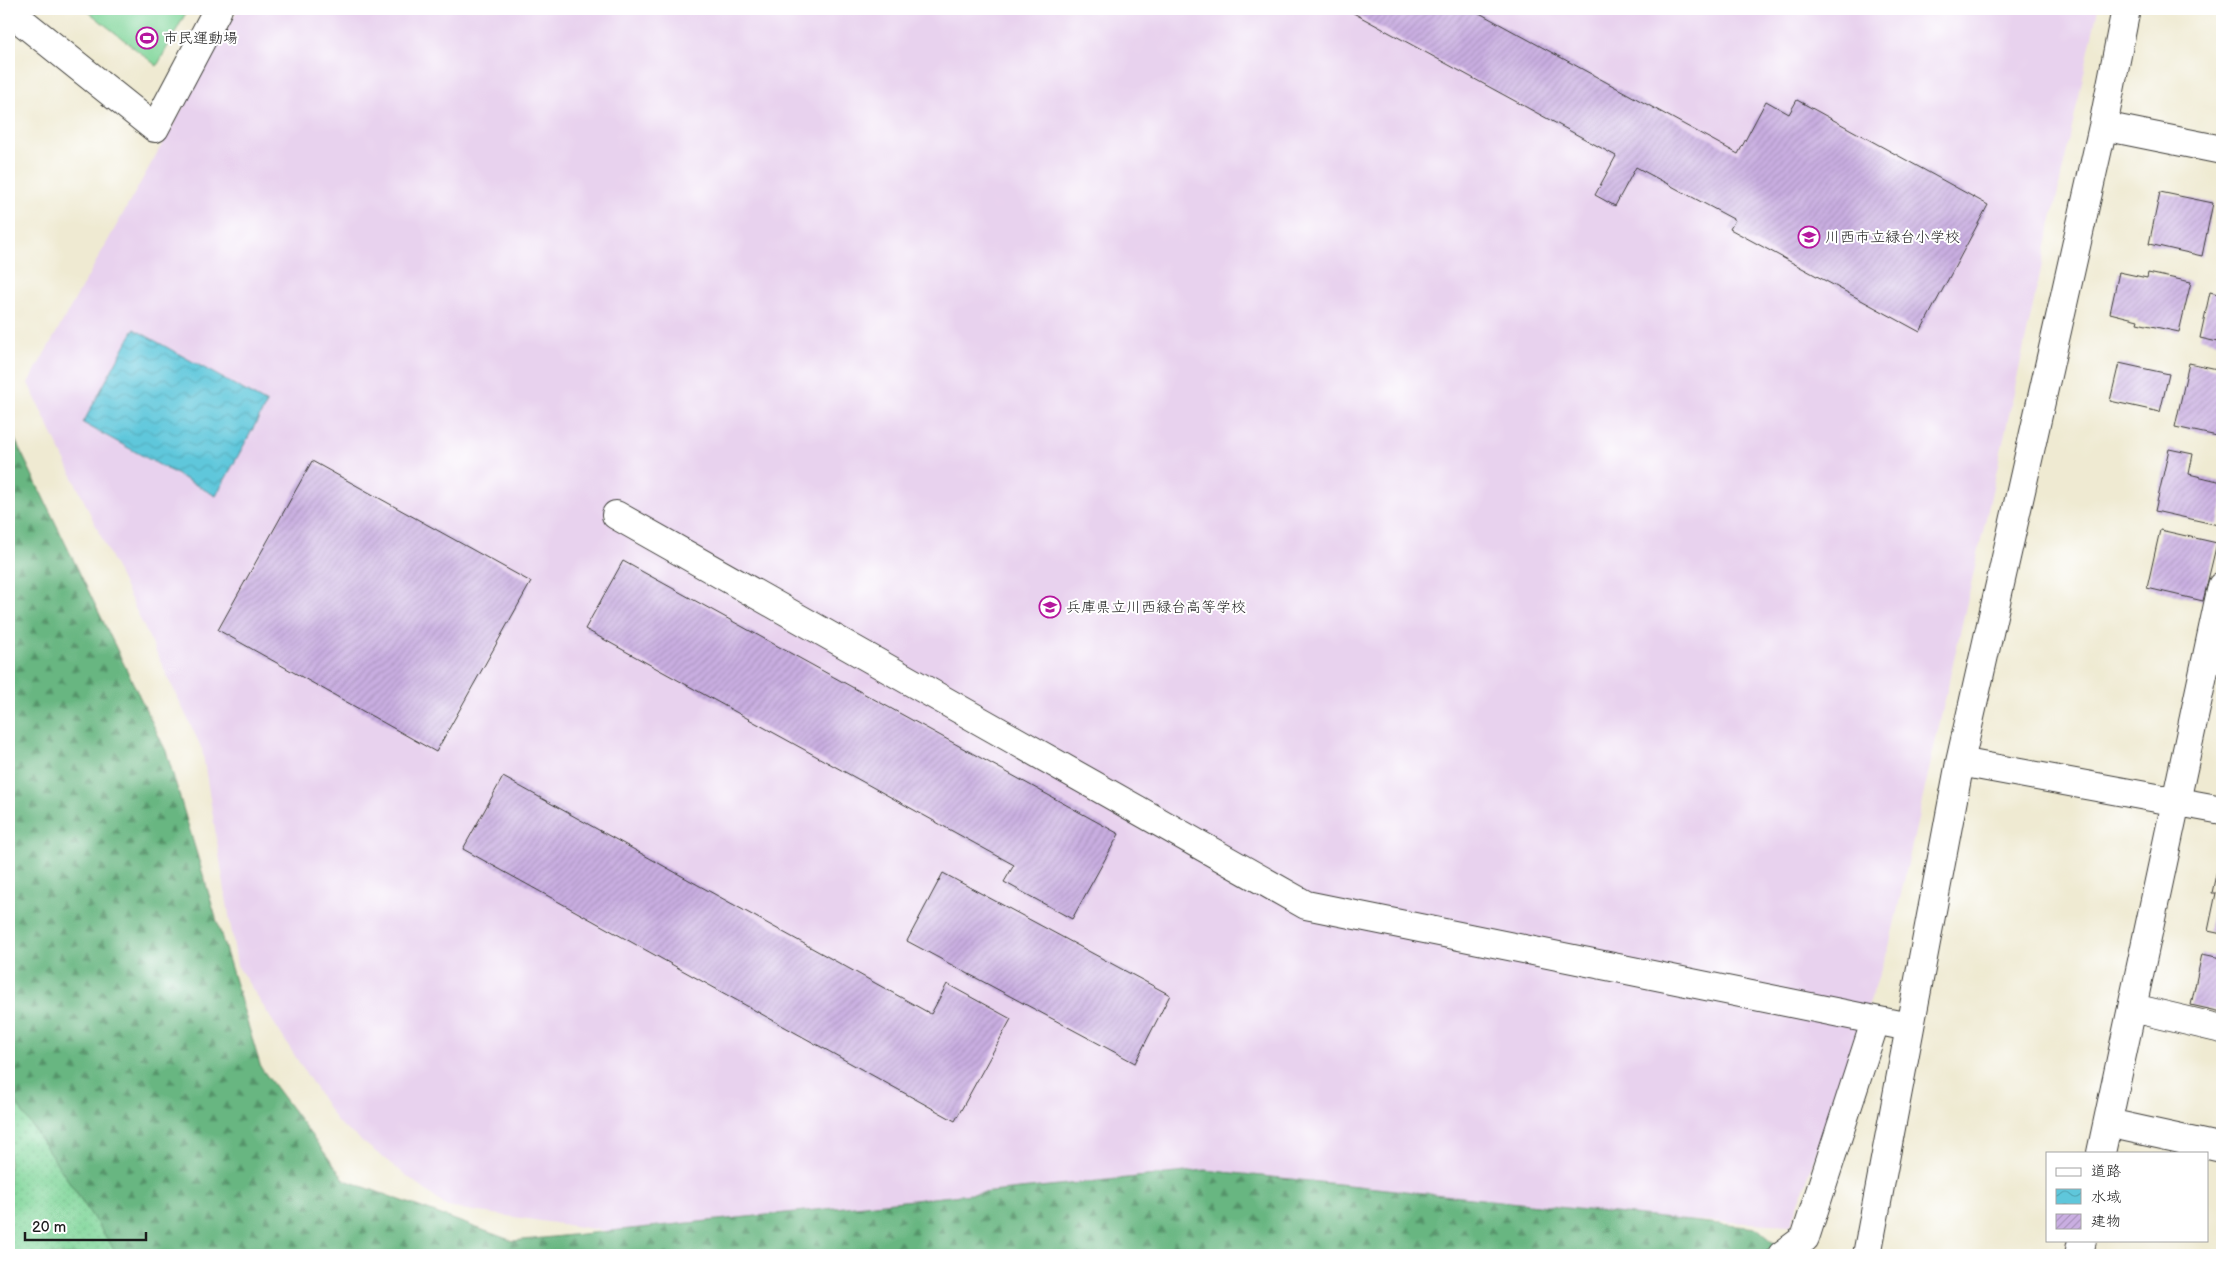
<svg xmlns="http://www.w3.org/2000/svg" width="2231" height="1264" font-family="'Balsamiq Sans','Klee One',sans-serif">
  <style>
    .built { fill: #e8d2ee }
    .grass { fill: url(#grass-dots); stroke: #4e785a }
    .forest { fill: url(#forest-firs); stroke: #42694e }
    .park { fill: #7fd599; stroke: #4e785a }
    .water { fill: url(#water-waves); stroke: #3e727c }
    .building { fill: url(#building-hatch) }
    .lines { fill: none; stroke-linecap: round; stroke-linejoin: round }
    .minor-casing { stroke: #3c3b37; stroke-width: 30 }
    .minor { stroke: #fff; stroke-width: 28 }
    .labels { text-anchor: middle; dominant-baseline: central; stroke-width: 4; stroke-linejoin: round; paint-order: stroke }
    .poi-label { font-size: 15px; fill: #1c1c1c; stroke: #fff; text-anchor: start }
  </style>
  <defs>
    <pattern id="grass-dots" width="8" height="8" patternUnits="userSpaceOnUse" patternTransform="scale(1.25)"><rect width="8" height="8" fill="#7fd599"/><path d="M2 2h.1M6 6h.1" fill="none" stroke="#6db683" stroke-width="1.8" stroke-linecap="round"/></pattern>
    <pattern id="forest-firs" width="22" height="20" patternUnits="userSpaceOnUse" patternTransform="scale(1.25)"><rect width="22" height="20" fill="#67b681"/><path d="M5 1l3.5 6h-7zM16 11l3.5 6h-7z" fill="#549369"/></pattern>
    <pattern id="water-waves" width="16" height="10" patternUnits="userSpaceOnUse" patternTransform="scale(1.25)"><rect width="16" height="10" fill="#5fc7db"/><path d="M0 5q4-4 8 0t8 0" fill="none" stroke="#52aabb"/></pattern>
    <pattern id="building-hatch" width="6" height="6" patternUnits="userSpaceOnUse" patternTransform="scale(1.25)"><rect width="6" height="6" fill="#c9aee1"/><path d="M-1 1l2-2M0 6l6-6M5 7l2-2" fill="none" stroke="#ac95c0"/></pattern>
  </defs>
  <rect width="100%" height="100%" fill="#fff"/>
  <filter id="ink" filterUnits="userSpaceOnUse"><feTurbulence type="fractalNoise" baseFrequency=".02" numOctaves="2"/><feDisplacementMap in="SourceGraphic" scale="10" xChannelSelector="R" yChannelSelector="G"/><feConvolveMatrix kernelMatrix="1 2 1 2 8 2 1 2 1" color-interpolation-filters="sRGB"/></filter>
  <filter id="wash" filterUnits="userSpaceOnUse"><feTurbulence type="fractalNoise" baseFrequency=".0096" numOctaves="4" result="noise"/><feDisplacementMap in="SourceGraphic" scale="20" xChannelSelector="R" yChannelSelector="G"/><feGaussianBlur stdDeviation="1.12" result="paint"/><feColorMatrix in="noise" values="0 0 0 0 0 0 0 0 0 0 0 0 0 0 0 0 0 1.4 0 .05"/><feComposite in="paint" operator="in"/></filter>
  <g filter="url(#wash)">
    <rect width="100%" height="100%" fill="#efead2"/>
    <path class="built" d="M 238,9 L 2098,9 L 1998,465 L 1889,947 L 1791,1225 L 1288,1201 L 614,1232 L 447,1207 L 337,1122 L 237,965 L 202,749 L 28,383 Z"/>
    <path class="grass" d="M 9,1014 L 209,1255 L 9,1255 Z"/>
    <path class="forest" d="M 9,427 L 166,751 L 261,1068 L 345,1180 L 513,1241 L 1205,1170 L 1757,1228 L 1788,1255 L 118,1255 L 9,1092 Z"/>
    <path class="park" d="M 85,9 L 188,9 L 157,66 Z"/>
    <path class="water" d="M 134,329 L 267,403 L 216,496 L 83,423 Z"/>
    <g id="blocks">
      <path class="building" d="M 1346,9 L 1472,9 L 1738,154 L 1766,101 L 1789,114 L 1797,100 L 1988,205 L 1920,332 L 1730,229 L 1735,220 L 1636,167 L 1615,206 L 1595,195 L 1616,156 Z
        M 2160,192 L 2213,203 L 2202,256 L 2149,244 Z
        M 2119,272 L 2147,278 L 2148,273 L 2191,282 L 2179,332 L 2137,323 L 2138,320 L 2110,313 Z
        M 2210,292 L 2222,295 L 2222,343 L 2200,338 Z
        M 2119,363 L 2169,374 L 2160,412 L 2110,401 Z
        M 2189,363 L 2222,370 L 2222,437 L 2175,427 Z
        M 2169,449 L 2193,454 L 2189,474 L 2222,482 L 2222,504 L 2218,525 L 2155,511 Z
        M 312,461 L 531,582 L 436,752 L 218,630 Z
        M 2160,530 L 2217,543 L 2203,601 L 2147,588 Z
        M 623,561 L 1119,834 L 1072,919 L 1004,882 L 1014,865 L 585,629 Z
        M 503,777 L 931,1014 L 947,984 L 1011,1019 L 955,1121 L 463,849 Z
        M 2221,851 L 2222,851 L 2222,934 L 2208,931 L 2216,893 L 2212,893 Z
        M 943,873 L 1170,995 L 1135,1063 L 907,941 Z
        M 2202,954 L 2222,958 L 2222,1012 L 2191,1005 Z"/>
    </g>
  </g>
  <g filter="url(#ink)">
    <use href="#blocks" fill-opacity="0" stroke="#3c3b37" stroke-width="1"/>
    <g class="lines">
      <g class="minor-casing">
        <path id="minor" d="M 9,11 L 155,128 L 218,9
          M 2103,126 L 2222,150
          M 616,515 L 1306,905 L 1909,1027
          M 1960,762 L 2222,810
          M 2133,1008 L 2222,1029
          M 2108,1123 L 2222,1148
          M 2101,1153 L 2222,586
          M 1782,1255 L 1805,1238 L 1875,1022
          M 1867,1255 L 1960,762 L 2103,126 L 2126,9
          M 2079,1255 L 2082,1240"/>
      </g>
      <use href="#minor" class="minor"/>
    </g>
  </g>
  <defs>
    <g id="stadium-ring" transform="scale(1.125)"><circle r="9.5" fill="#fff" stroke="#b5179e" stroke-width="1.5"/><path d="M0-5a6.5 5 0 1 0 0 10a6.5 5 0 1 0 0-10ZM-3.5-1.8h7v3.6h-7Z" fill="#b5179e"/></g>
    <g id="school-ring" transform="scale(1.125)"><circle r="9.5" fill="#fff" stroke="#b5179e" stroke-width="1.5"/><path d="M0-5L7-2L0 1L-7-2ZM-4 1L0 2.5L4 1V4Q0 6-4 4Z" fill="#b5179e"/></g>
  </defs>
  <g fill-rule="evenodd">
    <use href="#stadium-ring" x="147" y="38"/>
    <use href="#school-ring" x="1809" y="237"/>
    <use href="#school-ring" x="1050" y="607"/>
  </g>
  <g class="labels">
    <g class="poi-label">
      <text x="163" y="38">市民運動場</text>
      <text x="1825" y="237">川西市立緑台小学校</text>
      <text x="1066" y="607">兵庫県立川西緑台高等学校</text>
    </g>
  </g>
  <rect width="2231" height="1264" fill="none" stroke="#fff" stroke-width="30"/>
  <rect x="2046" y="1152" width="162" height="90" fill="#ffffff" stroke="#a4a4a4"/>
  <rect x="2056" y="1168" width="25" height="8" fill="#ffffff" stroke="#a4a4a4"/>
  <text x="2091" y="1176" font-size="15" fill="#1c1c1c">道路</text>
  <rect x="2056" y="1189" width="25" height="15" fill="url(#water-waves)" stroke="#a4a4a4"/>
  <text x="2091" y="1202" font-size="15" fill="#1c1c1c">水域</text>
  <rect x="2056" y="1214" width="25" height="15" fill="url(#building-hatch)" stroke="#a4a4a4"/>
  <text x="2091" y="1226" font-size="15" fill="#1c1c1c">建物</text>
  <path d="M25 1232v8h121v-8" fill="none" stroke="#1c1c1c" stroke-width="2.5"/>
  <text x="32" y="1232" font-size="15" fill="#1c1c1c" stroke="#ffffff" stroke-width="4" paint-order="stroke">20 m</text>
</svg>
